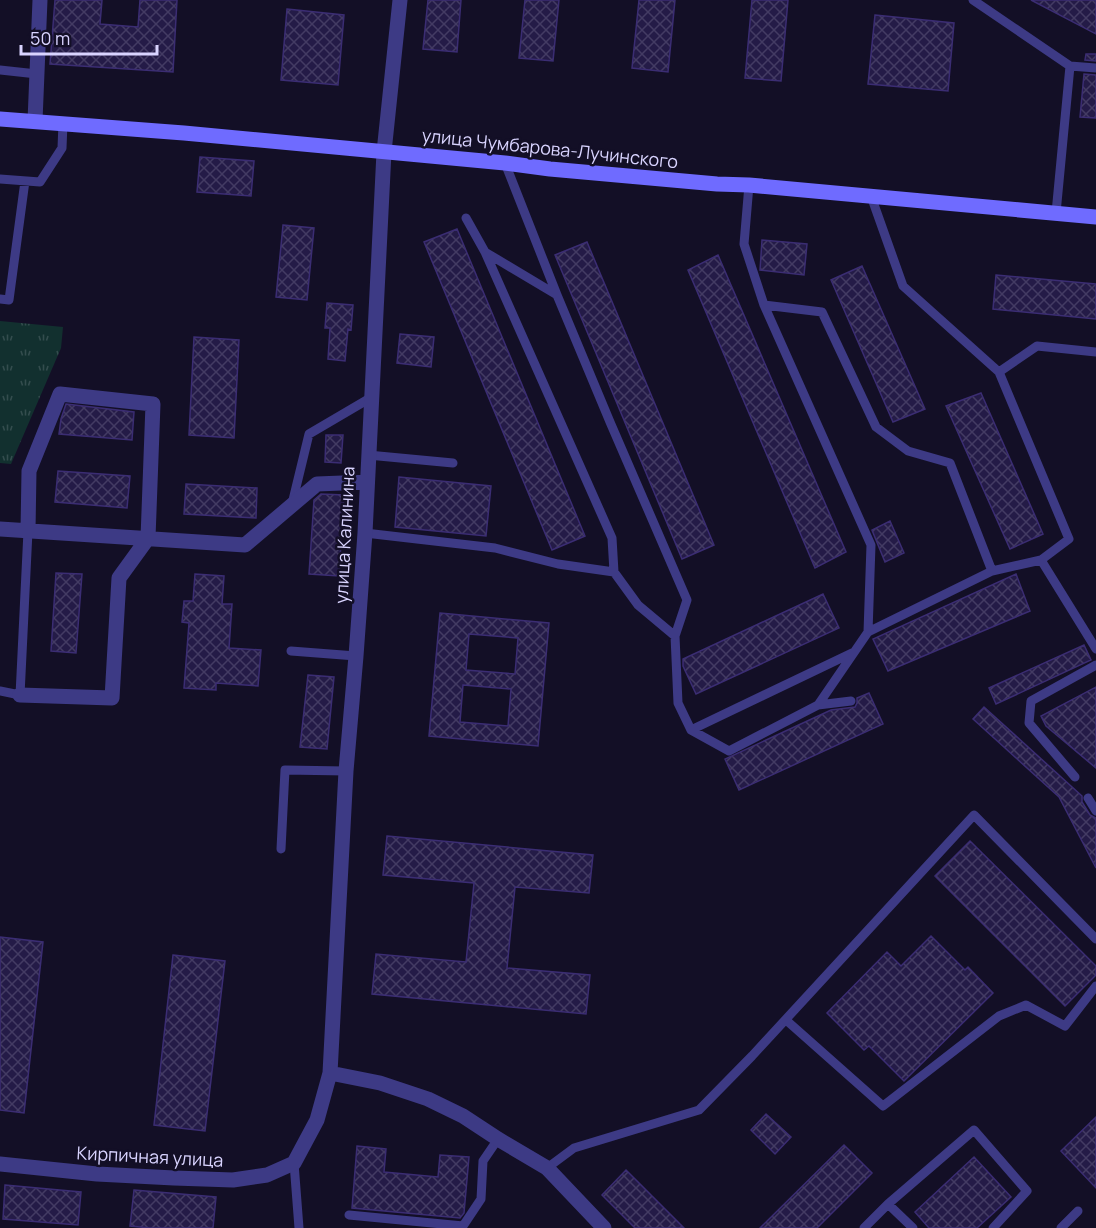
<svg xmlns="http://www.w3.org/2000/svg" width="1096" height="1228" font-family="Manrope,sans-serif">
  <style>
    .grass { fill: url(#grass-tufts) }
    .building { fill: url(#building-cross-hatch); stroke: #3b2d73; stroke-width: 1.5; fill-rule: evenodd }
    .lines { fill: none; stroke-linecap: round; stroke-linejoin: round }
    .lane { stroke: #3d3a85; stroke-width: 9 }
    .street { stroke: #3d3a85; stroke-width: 15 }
    .secondary { stroke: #6f6bff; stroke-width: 15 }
    .labels { text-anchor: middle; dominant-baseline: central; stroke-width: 5; stroke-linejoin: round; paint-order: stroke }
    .street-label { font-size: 18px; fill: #d9d4ff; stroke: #130f26 }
  </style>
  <defs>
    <pattern id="grass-tufts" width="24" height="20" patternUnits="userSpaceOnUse" patternTransform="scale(1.5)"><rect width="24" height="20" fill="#12302f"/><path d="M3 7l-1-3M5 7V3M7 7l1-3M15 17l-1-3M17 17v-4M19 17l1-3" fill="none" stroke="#344d4e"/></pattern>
    <pattern id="building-cross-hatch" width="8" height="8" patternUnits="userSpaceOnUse" patternTransform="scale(1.5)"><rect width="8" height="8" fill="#241b47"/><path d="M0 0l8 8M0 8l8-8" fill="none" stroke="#433b63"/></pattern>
  </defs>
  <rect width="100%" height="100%" fill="#130f26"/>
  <path class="grass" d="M 0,321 L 63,327 L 61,348 L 11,464 L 0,463 Z"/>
  <path class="building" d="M 55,0 L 102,0 L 100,24 L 138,27 L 140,0 L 177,0 L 173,72 L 50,64 Z
    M 428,0 L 461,0 L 457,52 L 423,49 Z
    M 525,0 L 559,0 L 553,61 L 519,58 Z
    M 639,0 L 675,0 L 668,72 L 632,68 Z
    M 752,0 L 788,0 L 781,81 L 745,78 Z
    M 1031,0 L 1096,0 L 1096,34 Z
    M 287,9 L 344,15 L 338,85 L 281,80 Z
    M 875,15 L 954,23 L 948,91 L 868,84 Z
    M 1086,54 L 1096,54 L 1096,61 L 1085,60 Z
    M 1084,74 L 1096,75 L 1096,118 L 1080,117 Z
    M 200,157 L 254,161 L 251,196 L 197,192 Z
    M 283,225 L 314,228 L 307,300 L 276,297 Z
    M 457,229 L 585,536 L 552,550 L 424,242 Z
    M 762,240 L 807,244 L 804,275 L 760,270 Z
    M 587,242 L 714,545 L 682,559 L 555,255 Z
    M 718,255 L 846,552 L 815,568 L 688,270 Z
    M 862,266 L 925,409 L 893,422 L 831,280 Z
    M 996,275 L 1096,284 L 1096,319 L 993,309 Z
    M 327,303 L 353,305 L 351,330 L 348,329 L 345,361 L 328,359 L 330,328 L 325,328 Z
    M 400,334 L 434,337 L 431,367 L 397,363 Z
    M 194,337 L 239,340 L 234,438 L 189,435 Z
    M 981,393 L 1043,534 L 1010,549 L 946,406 Z
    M 66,404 L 134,412 L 132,440 L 59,434 L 61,419 Z
    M 326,435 L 343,435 L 341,463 L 325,462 Z
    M 58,471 L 130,476 L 127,508 L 55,502 Z
    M 399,477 L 491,486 L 486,536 L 395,527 Z
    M 186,484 L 257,488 L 256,518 L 184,514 Z
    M 321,494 L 344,495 L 339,576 L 309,574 L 314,500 Z
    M 890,521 L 904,553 L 885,562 L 872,530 Z
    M 56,573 L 82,574 L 76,653 L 51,651 Z
    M 195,574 L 224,576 L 222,604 L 232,604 L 229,648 L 261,650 L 258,686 L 216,683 L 216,690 L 184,688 L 189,623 L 182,622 L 184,601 L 193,601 Z
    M 1016,574 L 1030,611 L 888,671 L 873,639 Z
    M 823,594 L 839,628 L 696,694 L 683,666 L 683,659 Z
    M 440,613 L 549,623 L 538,746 L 429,736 ZM 469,634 L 518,638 L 515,674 L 466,670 ZM 463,685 L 511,689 L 508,726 L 460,722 Z
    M 1084,645 L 1091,660 L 996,704 L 989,688 Z
    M 308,675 L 334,677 L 327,749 L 300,747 Z
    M 1096,687 L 1096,768 L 1046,726 L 1041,716 Z
    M 869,693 L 883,724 L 739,790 L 725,759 L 831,710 L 855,707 L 857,703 L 857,698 Z
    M 984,707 L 1082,796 L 1082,802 L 1090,815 L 1096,818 L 1096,868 L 1059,797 L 973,719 Z
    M 387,836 L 593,855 L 589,893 L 515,887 L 507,968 L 590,975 L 586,1014 L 372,994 L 376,954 L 466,962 L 474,883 L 383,875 Z
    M 970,841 L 1096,966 L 1096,975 L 1065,1006 L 935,876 Z
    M 931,936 L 965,970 L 968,967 L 993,993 L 904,1081 L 869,1046 L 864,1050 L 827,1013 L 887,952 L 901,966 Z
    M 0,937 L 43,942 L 24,1113 L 0,1110 Z
    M 173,955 L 225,961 L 205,1131 L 154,1125 Z
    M 766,1114 L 791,1137 L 775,1154 L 751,1130 Z
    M 1096,1117 L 1096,1188 L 1061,1151 Z
    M 844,1145 L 872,1173 L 817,1228 L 760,1228 Z
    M 357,1146 L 386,1149 L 384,1172 L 438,1177 L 440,1155 L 469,1157 L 464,1213 L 460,1218 L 352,1208 Z
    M 974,1157 L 1011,1197 L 977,1228 L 929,1228 L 915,1212 Z
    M 626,1170 L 684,1228 L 635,1228 L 602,1195 Z
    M 5,1185 L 81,1192 L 78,1225 L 3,1219 Z
    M 134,1190 L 216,1197 L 213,1228 L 150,1228 L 130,1226 Z"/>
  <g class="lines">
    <path class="lane" d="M 973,0 L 1070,66
      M 0,70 L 37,74
      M 505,163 L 557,295 L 610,422 L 687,600 L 675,636 L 678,703 L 691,730 L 729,751 L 818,705 L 868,632 L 871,545 L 764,305 L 744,244 L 749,185
      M 0,179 L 40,182 L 62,148 L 63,123
      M 1056,213 L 1070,66 L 1096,68
      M 466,218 L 485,252 L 612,538 L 614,572
      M 485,252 L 557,295
      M 0,299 L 9,300 L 25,181
      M 764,305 L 822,312 L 876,427 L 908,451 L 950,463 L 992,571
      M 999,372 L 1037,346 L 1096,352
      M 368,455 L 453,463
      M 292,504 L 309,434 L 372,397
      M 365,533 L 495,548 L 558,564 L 614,572 L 638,605 L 675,636
      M 1041,560 L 1096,649
      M 868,632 L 992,571 L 1041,560 L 1069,539 L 999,372 L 903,286 L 871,196
      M 291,651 L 356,656
      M 0,691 L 20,695 L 28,531
      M 818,705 L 851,701
      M 691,730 L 854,652
      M 1075,777 L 1029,723 L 1031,701 L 1096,665
      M 1088,798 L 1096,811
      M 281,849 L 285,770 L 346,771
      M 786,1020 L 883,1106 L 999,1016 L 1026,1005 L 1065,1026 L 1096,986
      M 294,1163 L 299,1228
      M 547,1168 L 574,1148 L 699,1110 L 752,1056 L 974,815 L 1096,939
      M 888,1204 L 913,1228
      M 349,1215 L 463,1226 L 481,1199 L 483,1161 L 498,1139
      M 864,1228 L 888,1204 L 974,1130 L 1027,1191 L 993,1228
      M 1061,1228 L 1078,1211"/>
    <path class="street" d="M 35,121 L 40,0
      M 0,529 L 245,545 L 317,484 L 367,482
      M 20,695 L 112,698 L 119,578 L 148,538 L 153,404 L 60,394 L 29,471 L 28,531
      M 330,1073 L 346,771 L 356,656 L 365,533 L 384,152 L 400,0
      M 0,1164 L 97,1174 L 174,1178 L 233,1180 L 267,1175 L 294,1163 L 317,1120 L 330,1073 L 380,1083 L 428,1099 L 463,1116 L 498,1139 L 547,1168 L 604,1228"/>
    <path class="secondary" d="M 0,119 L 184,133 L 505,163 L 550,169 L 717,184 L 749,185 L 1096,217"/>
  </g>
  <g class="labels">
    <g class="street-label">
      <text transform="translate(550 148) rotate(6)">улица Чумбарова-Лучинского</text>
      <text transform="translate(344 535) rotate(-87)">улица Калинина</text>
      <text transform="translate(150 1156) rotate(3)">Кирпичная улица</text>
    </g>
  </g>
  <path d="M21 45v9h136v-9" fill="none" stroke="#d9d4ff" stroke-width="3"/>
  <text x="30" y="45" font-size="18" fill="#d9d4ff" stroke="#130f26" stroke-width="4.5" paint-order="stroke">50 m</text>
</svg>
